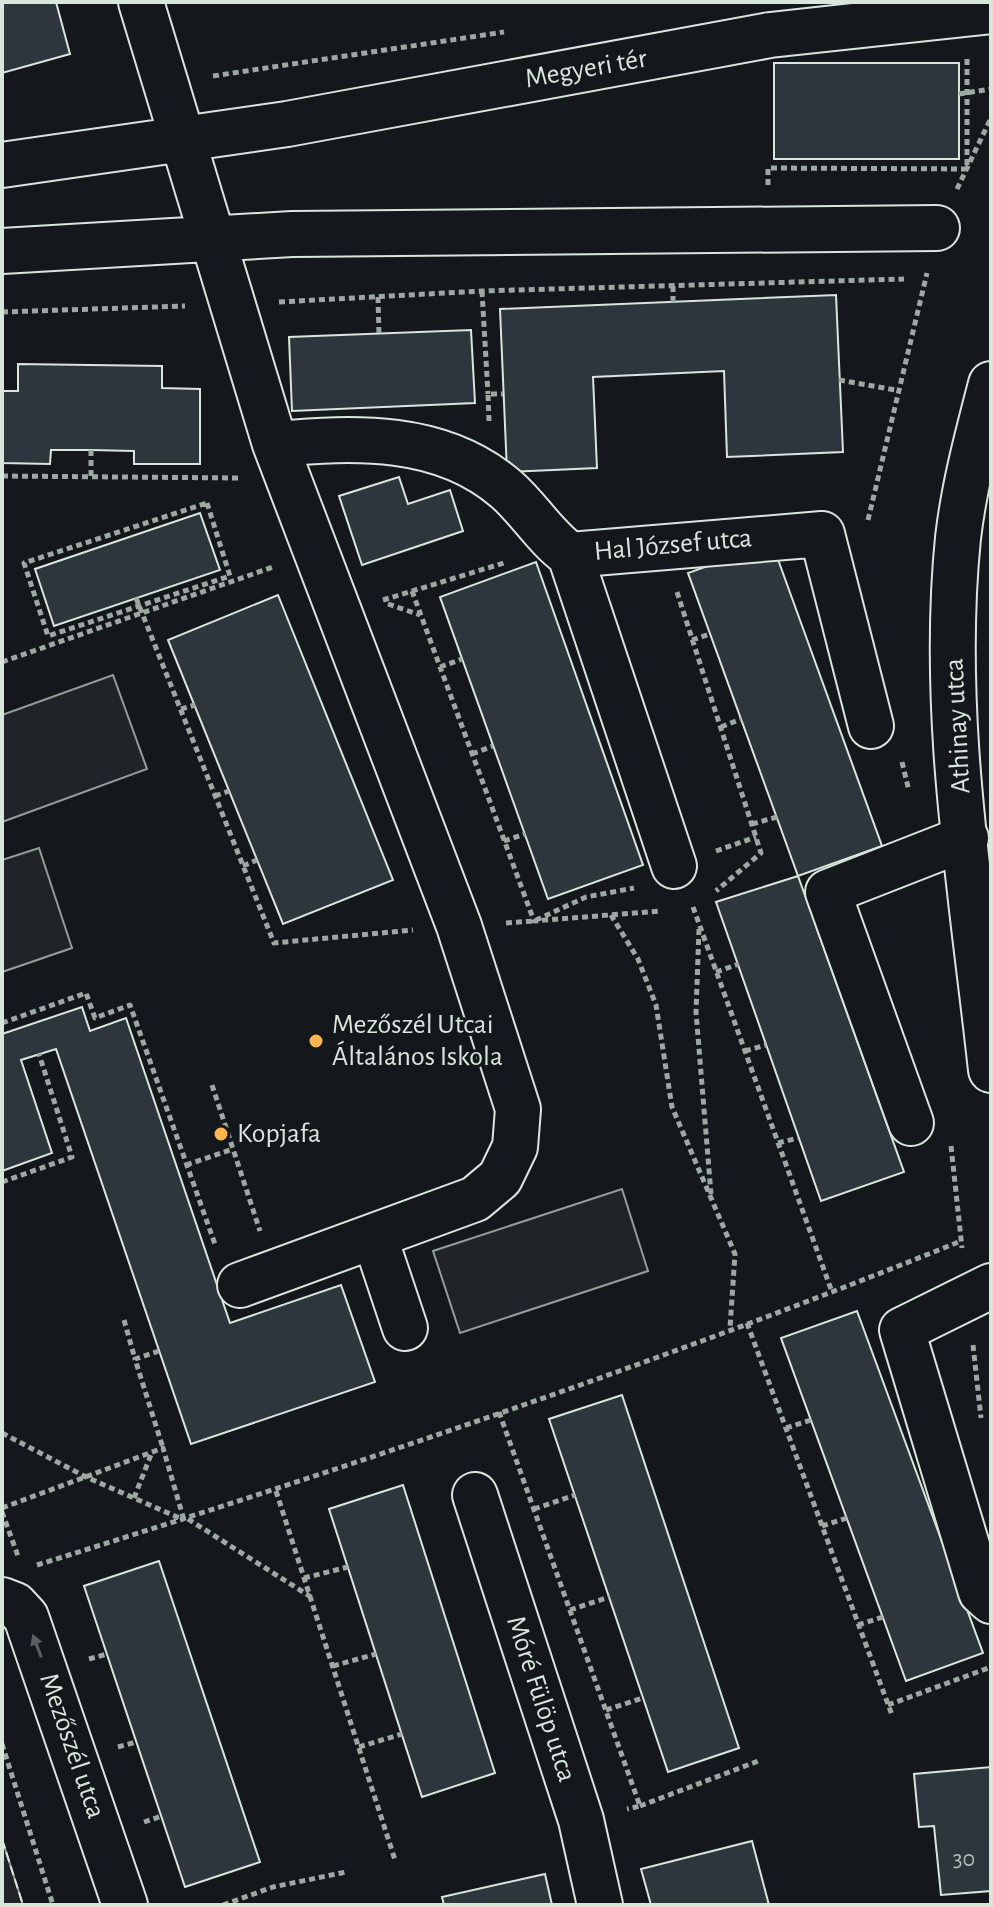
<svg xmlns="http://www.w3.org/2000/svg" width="993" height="1907" font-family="'Alegreya Sans',sans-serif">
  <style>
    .green { fill: #202428; stroke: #939e99; stroke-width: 2 }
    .building { fill: #2c363c; stroke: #d8e6dc; stroke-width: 2 }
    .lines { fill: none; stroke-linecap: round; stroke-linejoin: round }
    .minor-casing { stroke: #d8e6dc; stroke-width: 48 }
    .major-casing { stroke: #d8e6dc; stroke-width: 48 }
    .path { stroke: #9da8a2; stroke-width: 5; stroke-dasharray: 6 4; stroke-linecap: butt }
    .minor { stroke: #14181c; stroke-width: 44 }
    .major { stroke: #14181c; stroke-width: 44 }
    .fence { stroke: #d8e6dc; stroke-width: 2; stroke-dasharray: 10 4; stroke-linecap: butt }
    .oneway { fill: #59605f }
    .poi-dot { fill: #ffb74d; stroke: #14181c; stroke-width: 3 }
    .labels { text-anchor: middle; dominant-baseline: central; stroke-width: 6; stroke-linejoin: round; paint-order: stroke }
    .number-label { font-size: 24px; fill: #adbab4 }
    .street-label { font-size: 28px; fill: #d8e6dc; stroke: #14181c }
    .poi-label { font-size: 28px; fill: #d8e6dc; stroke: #14181c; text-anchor: start }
  </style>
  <rect width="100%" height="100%" fill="#14181c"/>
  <path class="green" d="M 113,675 L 147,769 L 2,822 L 2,715 Z
    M 39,848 L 72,948 L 2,972 L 2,860 Z
    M 622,1189 L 648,1271 L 460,1333 L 433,1251 Z
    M 2,1839 L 23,1905 L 2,1905 Z"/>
  <path class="building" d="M 2,2 L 56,2 L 70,54 L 2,73 Z
    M 163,2 L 292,2 L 292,3 L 163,3 Z
    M 774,63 L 959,63 L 959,159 L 774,159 Z
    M 836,295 L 843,452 L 727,457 L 724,371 L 593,377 L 597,468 L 507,472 L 500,309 Z
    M 471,330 L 475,403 L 292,411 L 289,337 Z
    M 18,364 L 162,366 L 162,388 L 200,389 L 200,464 L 134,464 L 134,451 L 91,450 L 51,450 L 50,464 L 2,463 L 2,391 L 18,391 Z
    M 399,477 L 408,504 L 450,490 L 463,531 L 362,565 L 339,496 Z
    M 200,513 L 220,570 L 54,626 L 35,569 Z
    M 772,543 L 882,846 L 798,876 L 688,573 Z
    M 536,562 L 643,865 L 548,899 L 440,597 Z
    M 278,595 L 393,880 L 283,924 L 168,640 Z
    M 798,876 L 904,1172 L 821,1201 L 716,902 Z
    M 82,1007 L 90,1031 L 126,1018 L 230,1323 L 341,1285 L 375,1382 L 191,1444 L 56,1049 L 21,1060 L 52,1153 L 2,1171 L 2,1034 Z
    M 857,1311 L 983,1653 L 906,1681 L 781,1338 Z
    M 622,1395 L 739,1748 L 668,1772 L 549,1419 Z
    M 403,1485 L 495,1773 L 422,1797 L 329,1509 Z
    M 159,1561 L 260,1862 L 185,1887 L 84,1586 Z
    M 991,1767 L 991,1891 L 941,1895 L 934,1826 L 919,1827 L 914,1774 Z
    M 752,1841 L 769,1905 L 651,1905 L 641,1869 Z
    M 545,1874 L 552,1905 L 444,1905 L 442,1897 Z"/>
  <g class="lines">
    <g class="minor-casing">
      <path id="minor" d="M 141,2 L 275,444 L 459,926 L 518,1109 L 515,1147 L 500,1178 L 475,1199 L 240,1285
        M 2,165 L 287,124 L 770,35 L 991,11
        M 2,251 L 292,234 L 937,228
        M 275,444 C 355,437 441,433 506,489 C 529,509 545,537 570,555 L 822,534 L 871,726
        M 570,555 L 674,866
        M 911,1123 L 828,892 L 966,838
        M 375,1238 L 405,1328
        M 991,1286 L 902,1330 L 981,1592 L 991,1601
        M 475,1495 L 581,1820 L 600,1905
        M 2,1600 L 15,1605 L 26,1617 L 125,1905"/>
    </g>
    <g class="major-casing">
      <path id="major" d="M 991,384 C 978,434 964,486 958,538 C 940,715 972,894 991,1070"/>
    </g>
    <path class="path" d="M 213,76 L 504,32
      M 959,94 L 991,89
      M 768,185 L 768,168 L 967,169 L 967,59
      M 957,189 L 991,118
      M 673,286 L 673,302
      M 482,291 L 488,394
      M 378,297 L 379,334
      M 279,302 L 482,291 L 904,279
      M 2,312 L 185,306
      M 839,380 L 901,391
      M 489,421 L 488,394 L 503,394
      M 91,450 L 91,477
      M 2,476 L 238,478
      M 207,503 L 230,576 L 48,636 L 24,563 Z
      M 868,520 L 927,273
      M 412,591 L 534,921 L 660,911
      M 677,592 L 761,853 L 716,891
      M 136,598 L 274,943 L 413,930
      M 383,600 L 507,562
      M 388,604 L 420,615
      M 692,640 L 710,634
      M 2,662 L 273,567
      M 440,667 L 462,659
      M 181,709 L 195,705
      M 721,727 L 741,719
      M 472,754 L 493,746
      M 902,762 L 909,791
      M 215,796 L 229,791
      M 752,824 L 777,817
      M 504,841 L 525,834
      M 716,851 L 756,837
      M 243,866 L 257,860
      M 693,907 L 832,1292
      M 611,915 L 638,959 L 656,1005 L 672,1107 L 735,1254 L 730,1328
      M 506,923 L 534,921 L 586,897 L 634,888
      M 699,929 L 696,1012 L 711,1194
      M 716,972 L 739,964
      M 2,1023 L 86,993 L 95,1018 L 130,1005 L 216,1247
      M 745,1051 L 766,1045
      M 212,1085 L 260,1231
      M 778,1143 L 798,1138
      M 951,1146 L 962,1248
      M 186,1165 L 233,1149
      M 2,1182 L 72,1157 L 39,1054
      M 124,1320 L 135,1359
      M 747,1323 L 892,1715
      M 973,1345 L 981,1418
      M 159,1351 L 135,1359 L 163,1448
      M 499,1412 L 640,1806 L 627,1809
      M 786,1428 L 811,1420
      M 2,1433 L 86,1477 L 184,1520
      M 276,1491 L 395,1860
      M 134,1498 L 152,1452
      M 2,1508 L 163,1448 L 184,1520
      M 534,1509 L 575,1495
      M 2,1512 L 18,1556
      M 188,1519 L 311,1597
      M 822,1526 L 847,1518
      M 37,1565 C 348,1468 659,1363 961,1241
      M 304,1578 L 348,1567
      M 570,1610 L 609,1597
      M 858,1625 L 883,1617
      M 89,1659 L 107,1654
      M 333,1666 L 376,1654
      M 888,1705 L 991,1667
      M 606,1710 L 643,1698
      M 2,1744 L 53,1905
      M 118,1747 L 136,1742
      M 359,1747 L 402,1734
      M 640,1806 L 761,1760
      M 144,1822 L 162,1816
      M 223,1905 L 273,1887 L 346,1872"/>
    <use href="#minor" class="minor"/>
    <use href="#major" class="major"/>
    <path class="fence" d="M 2,1839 L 23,1905"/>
  </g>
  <defs><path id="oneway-solid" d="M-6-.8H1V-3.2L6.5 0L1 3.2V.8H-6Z" transform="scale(2)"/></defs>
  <use class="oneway" href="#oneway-solid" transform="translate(37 1646) rotate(-111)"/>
  <g class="poi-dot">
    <circle cx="316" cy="1041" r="8"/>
    <circle cx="221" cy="1134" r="8"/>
  </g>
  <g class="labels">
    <g class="number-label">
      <text x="964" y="1859">30</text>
    </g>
    <g class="street-label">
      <text transform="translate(586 69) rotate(-10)">Megyeri tér</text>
      <text transform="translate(673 545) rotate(-5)">Hal József utca</text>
      <text transform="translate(958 726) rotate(-93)">Athinay utca</text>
      <text transform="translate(541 1699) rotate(72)">Móré Fülöp utca</text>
      <text transform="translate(72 1746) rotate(71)">Mezőszél utca</text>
    </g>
    <g class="poi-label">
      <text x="332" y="1025">Mezőszél Utcai<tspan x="332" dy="32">Általános Iskola</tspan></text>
      <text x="237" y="1134">Kopjafa</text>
    </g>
  </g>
  <rect width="993" height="1907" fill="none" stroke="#d8e6dc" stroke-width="8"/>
</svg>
